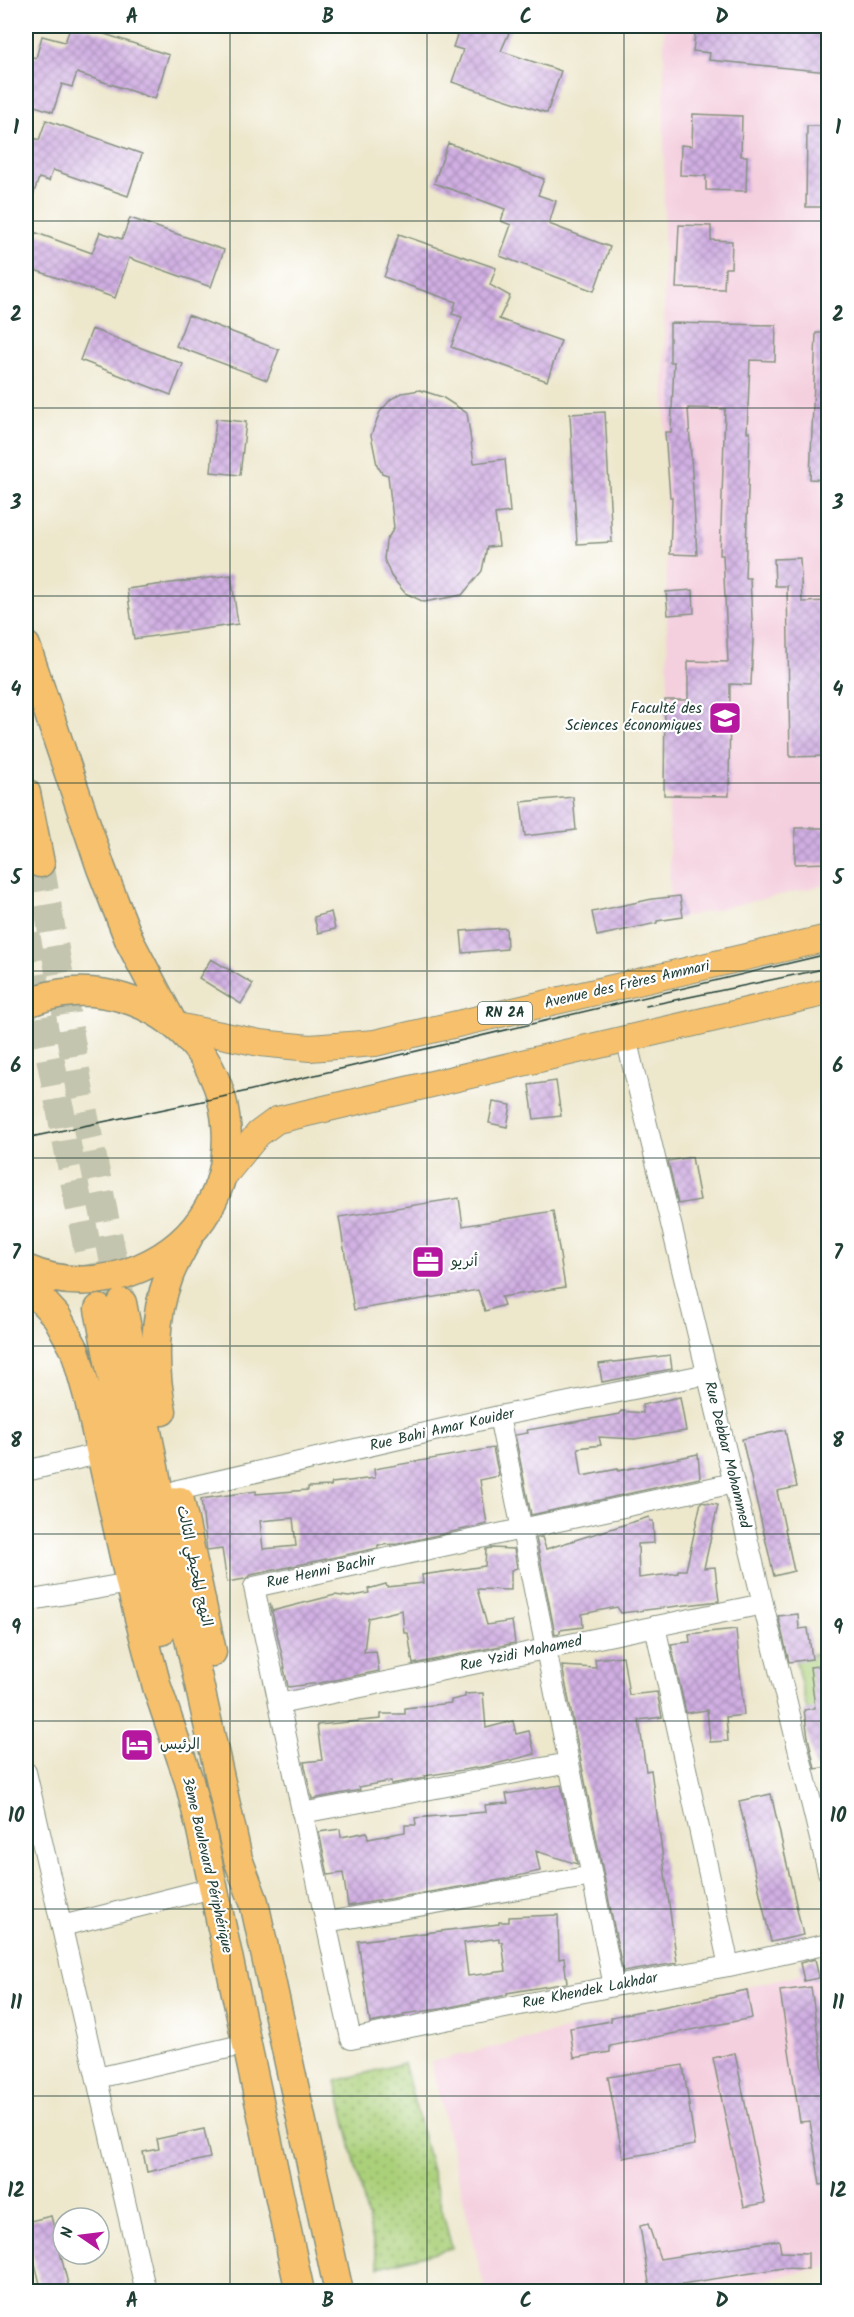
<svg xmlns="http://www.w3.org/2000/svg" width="854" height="2317" font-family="Kalam,'Playpen Sans Arabic',sans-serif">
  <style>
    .built { fill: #f4cfde }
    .grass { fill: url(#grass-dots); stroke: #658657; stroke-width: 1.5 }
    .pitch { fill: #abd07a; stroke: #658657; stroke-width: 1.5 }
    .building { fill: url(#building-cross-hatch); fill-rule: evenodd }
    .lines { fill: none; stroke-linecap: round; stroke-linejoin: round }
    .highway-tunnel { stroke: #c4c5ae; stroke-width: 28; stroke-dasharray: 28 14; stroke-linecap: butt }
    .minor-casing { stroke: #869280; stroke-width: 22 }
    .major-casing { stroke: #869280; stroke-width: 28 }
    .highway-casing { stroke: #869280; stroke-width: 31 }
    .minor { stroke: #fff; stroke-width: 20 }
    .major { stroke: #f7c06c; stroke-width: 26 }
    .highway { stroke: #f7c06c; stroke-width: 28 }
    .tram { stroke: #1f3d34; stroke-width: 1.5 }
    .grid { fill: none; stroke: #1f3d34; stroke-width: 1.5; stroke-opacity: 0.55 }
    .labels { text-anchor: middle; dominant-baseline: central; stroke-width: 4.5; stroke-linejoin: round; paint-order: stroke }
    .shield { fill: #fff; stroke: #627771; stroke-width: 1.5 }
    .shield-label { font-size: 14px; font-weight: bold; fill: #1f3d34 }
    .poi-label { font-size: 15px; fill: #1f3d34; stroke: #fff; text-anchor: start }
    .street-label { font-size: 15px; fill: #1f3d34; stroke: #fff }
    .neatline { fill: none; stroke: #1f3d34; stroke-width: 2 }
    .grid-label { font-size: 20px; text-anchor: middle; font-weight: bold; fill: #1f3d34 }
  </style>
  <defs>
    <pattern id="grass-dots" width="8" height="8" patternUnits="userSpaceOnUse" patternTransform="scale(1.5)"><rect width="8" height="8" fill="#abd07a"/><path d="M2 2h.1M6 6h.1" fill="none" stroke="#8baa65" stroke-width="1.8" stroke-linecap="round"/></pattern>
    <pattern id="building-cross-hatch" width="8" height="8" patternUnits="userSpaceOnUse" patternTransform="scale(1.5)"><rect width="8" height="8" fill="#d1afe3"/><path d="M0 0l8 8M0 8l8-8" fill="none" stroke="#a990b9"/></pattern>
  </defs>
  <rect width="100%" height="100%" fill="#fff"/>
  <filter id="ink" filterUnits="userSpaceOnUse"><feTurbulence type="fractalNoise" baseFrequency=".0167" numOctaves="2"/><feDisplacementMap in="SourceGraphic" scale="12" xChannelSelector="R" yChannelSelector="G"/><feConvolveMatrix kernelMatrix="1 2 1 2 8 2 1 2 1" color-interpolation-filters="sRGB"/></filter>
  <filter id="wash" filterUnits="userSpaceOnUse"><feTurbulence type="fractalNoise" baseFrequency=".008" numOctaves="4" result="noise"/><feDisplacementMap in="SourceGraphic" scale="24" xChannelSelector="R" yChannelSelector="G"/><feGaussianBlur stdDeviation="1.35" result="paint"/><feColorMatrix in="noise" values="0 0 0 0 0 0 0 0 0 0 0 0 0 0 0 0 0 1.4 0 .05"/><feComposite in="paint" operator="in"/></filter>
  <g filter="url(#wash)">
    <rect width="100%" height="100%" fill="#ede7cc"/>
    <path class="built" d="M 664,26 L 828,26 L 828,884 L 670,920 L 664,298 Z
      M 818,1970 L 828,2013 L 828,2267 L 708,2291 L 485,2291 L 431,2062 Z"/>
    <path class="grass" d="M 404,2063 L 452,2248 L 379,2267 L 336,2081 Z"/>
    <path class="pitch" d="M 828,1651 L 828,1801 L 795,1658 Z"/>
    <g id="blocks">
      <path class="building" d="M 71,26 L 80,26 L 169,55 L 155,99 L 77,73 L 72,87 L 62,84 L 53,112 L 26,103 L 26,55 L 36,58 L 42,36 L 65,42 Z
        M 460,26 L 512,26 L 501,51 L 561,71 L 547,113 L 452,82 L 463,50 L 453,47 Z
        M 696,26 L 828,26 L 828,72 L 709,60 L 710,53 L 693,51 Z
        M 693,114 L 742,116 L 741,156 L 747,156 L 746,191 L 706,190 L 706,176 L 680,175 L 681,145 L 692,146 Z
        M 46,120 L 142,154 L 128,196 L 53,170 L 49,181 L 39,178 L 28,210 L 26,210 L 26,135 L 39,140 Z
        M 807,126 L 828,126 L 828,207 L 806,207 Z
        M 448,143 L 544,179 L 538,195 L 556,201 L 549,224 L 610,247 L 594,291 L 500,256 L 511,225 L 501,221 L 505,209 L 434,183 Z
        M 130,218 L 224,250 L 211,287 L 129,258 L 115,298 L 26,267 L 26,255 L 34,232 L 92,253 L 100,232 L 122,239 Z
        M 679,225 L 711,226 L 711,240 L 732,241 L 731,268 L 725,268 L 724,289 L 676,288 Z
        M 399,234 L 496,268 L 490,285 L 510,296 L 499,319 L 561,341 L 547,381 L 451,347 L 462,317 L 452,314 L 456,302 L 384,277 Z
        M 188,315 L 279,350 L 267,380 L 176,346 Z
        M 670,323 L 776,325 L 775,361 L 750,360 L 747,432 L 750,432 L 745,578 L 750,578 L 753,639 L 751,685 L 730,684 L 729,796 L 664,795 L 665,700 L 688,700 L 688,661 L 728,662 L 723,555 L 720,555 L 725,409 L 688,408 L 697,555 L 670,554 L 672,497 L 670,497 L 665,432 L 671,432 L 674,362 L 670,362 Z
        M 92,329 L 183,364 L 171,395 L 80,360 Z
        M 816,333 L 828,333 L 828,480 L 810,479 Z
        M 420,390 L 442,397 L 467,413 L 474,463 L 505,459 L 510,512 L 495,514 L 499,546 L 487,547 L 482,571 L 462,595 L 424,602 L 405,593 L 391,576 L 384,559 L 386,541 L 394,528 L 388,475 L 382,473 L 377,465 L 371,435 L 380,412 L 391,399 L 402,393 Z
        M 605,412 L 612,542 L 577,544 L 570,414 Z
        M 216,419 L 246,422 L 240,475 L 211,472 Z
        M 800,558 L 802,602 L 828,601 L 828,756 L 790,757 L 787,586 L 775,586 L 774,559 Z
        M 231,575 L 238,624 L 134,639 L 127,589 Z
        M 693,590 L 694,613 L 668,615 L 666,592 Z
        M 573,797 L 576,830 L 525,836 L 521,802 Z
        M 795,828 L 828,828 L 828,863 L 795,864 Z
        M 680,896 L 683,917 L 657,921 L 657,923 L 597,936 L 592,912 L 652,899 Z
        M 331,912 L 335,929 L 318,933 L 314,917 Z
        M 506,928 L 507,949 L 463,953 L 461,931 Z
        M 211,959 L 253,984 L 241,1004 L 199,978 Z
        M 556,1081 L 561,1116 L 534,1119 L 529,1085 Z
        M 493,1102 L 511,1105 L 507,1127 L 489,1123 Z
        M 692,1157 L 700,1200 L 678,1204 L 668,1161 Z
        M 459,1198 L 463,1226 L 553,1211 L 565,1287 L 501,1297 L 504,1305 L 485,1311 L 478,1290 L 354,1310 L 339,1217 Z
        M 670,1355 L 672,1369 L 602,1382 L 599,1364 Z
        M 680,1397 L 686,1431 L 634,1439 L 599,1437 L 601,1445 L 578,1448 L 582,1476 L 618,1469 L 618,1471 L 698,1454 L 700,1478 L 531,1515 L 515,1435 L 528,1433 L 527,1430 L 620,1414 L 621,1411 L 643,1413 L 642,1405 Z
        M 785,1430 L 797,1487 L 777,1491 L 794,1571 L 774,1576 L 742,1439 Z
        M 493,1448 L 499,1476 L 480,1480 L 487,1524 L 398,1544 L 378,1545 L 378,1548 L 251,1575 L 245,1579 L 227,1582 L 222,1549 L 207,1551 L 201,1499 L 256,1491 L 256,1494 L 308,1490 L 308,1487 L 331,1486 L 332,1483 L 375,1478 L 374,1469 ZM 293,1518 L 296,1546 L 263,1549 L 260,1521 Z
        M 701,1502 L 718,1505 L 704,1568 L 715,1567 L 719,1601 L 621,1613 L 617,1607 L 582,1614 L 583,1627 L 560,1630 L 560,1633 L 555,1634 L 536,1538 L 542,1537 L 546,1549 L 649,1517 L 650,1521 L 653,1521 L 654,1543 L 638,1544 L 639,1578 L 678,1573 L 678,1570 L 686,1570 Z
        M 491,1548 L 514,1549 L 517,1568 L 511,1570 L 511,1590 L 477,1589 L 487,1625 L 512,1621 L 515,1643 L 413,1664 L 408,1633 L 404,1633 L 402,1610 L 368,1618 L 364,1652 L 376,1651 L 379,1671 L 320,1683 L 288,1687 L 284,1668 L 285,1668 L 270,1603 L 272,1611 L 335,1595 L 349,1597 L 369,1593 L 368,1589 L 386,1584 L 387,1587 L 423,1583 L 422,1575 L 485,1566 L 486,1549 Z
        M 798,1614 L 799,1629 L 808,1628 L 812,1659 L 789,1662 L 778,1616 Z
        M 736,1629 L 744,1715 L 726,1717 L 728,1741 L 710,1742 L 707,1710 L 686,1713 L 671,1644 L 690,1642 L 689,1634 Z
        M 623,1656 L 629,1695 L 657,1692 L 662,1717 L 639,1720 L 646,1771 L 651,1770 L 677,1963 L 623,1972 L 562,1666 L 596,1668 L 595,1659 Z
        M 828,1665 L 828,1767 L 815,1769 L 808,1737 L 804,1710 L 815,1708 L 810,1667 Z
        M 483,1693 L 486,1728 L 513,1721 L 516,1734 L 529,1731 L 535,1754 L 488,1766 L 424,1776 L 425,1778 L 391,1784 L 391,1781 L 359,1787 L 360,1790 L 312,1799 L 304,1762 L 322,1760 L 317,1725 L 381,1719 L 381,1714 L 405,1714 L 405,1708 L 451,1703 L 451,1700 L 465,1697 L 465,1694 Z
        M 561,1785 L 577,1864 L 536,1851 L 540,1871 L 500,1880 L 348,1906 L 343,1873 L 328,1875 L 319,1832 L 340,1829 L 341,1837 L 367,1832 L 368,1839 L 405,1832 L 405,1825 L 416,1825 L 415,1818 L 486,1812 L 485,1805 L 508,1803 L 506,1794 Z
        M 771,1794 L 803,1935 L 771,1942 L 739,1801 Z
        M 558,1915 L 559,1959 L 564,1958 L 567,1983 L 507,1993 L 507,1995 L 441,2009 L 403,2014 L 404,2016 L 370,2023 L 358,1941 L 499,1924 L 499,1922 L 509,1922 L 509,1917 ZM 499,1938 L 499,1942 L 502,1942 L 506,1971 L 468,1976 L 464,1943 Z
        M 815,1959 L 819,1978 L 804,1981 L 800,1963 Z
        M 811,1987 L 828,2103 L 828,2184 L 820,2185 L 810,2121 L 800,2122 L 780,1991 Z
        M 747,1990 L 752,2018 L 610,2046 L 610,2052 L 574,2058 L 570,2028 L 611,2021 L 611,2017 Z
        M 735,2053 L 765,2203 L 744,2207 L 713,2058 Z
        M 683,2065 L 695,2145 L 623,2158 L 608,2077 Z
        M 204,2129 L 210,2158 L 147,2172 L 143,2152 L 159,2149 L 157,2139 Z
        M 51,2216 L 70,2292 L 42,2292 L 26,2227 L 26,2222 Z
        M 648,2224 L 660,2259 L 779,2240 L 781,2252 L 808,2253 L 808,2269 L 783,2268 L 650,2289 L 640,2226 Z"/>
    </g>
  </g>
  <g filter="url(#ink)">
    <use href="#blocks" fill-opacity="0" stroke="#869280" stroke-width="1.5"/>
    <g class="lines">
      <path class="highway-tunnel" d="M 40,863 L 81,1098 L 121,1298
        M 26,934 L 98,1303"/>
      <g class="minor-casing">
        <path id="minor" d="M 626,1038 L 828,1872
          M 499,1416 L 614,1986
          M 26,1471 L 102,1453
          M 734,1483 L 254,1587 L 351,2039 L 614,1986 L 729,1966 L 828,1944
          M 178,1490 L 499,1416 L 708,1374
          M 26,1601 L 130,1583
          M 655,1626 L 729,1966
          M 279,1704 L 763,1604
          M 26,1772 L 146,2292
          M 302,1813 L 569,1763
          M 326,1922 L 592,1876
          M 62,1926 L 212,1888
          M 97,2078 L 246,2044"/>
      </g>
      <g class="major-casing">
        <path id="major" d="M 177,1026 L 260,1043 L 310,1048 L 375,1043 L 828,938
          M 222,1178 L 258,1134 L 277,1120 L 828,992"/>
      </g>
      <g class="highway-casing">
        <path id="highway" d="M 26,646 L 101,868 L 130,942 L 171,1020
          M 26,793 L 40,863
          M 26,1004 C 56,990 91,988 123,998 C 251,1036 265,1215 140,1268 C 104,1284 62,1285 26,1269
          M 26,1283 L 57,1317 L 75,1350 L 89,1400 L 130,1583 L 157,1687 L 189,1781 L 201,1830 L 300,2292
          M 122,1303 L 176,1580 L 238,1859 L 254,1902 L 339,2292
          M 99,1309 L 161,1631
          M 162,1411 C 153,1369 153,1317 169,1276 C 174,1262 183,1248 190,1234
          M 180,1501 L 212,1652"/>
      </g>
      <use href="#minor" class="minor"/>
      <use href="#major" class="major"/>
      <use href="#highway" class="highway"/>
      <path class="tram" d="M 646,1006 L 828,968
        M 26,1138 L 222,1097 L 828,954"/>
    </g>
  </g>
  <path class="grid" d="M 230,26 L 230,2292M 427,26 L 427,2292M 624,26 L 624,2292M 26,221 L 828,221M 26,408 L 828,408M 26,596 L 828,596M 26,783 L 828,783M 26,971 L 828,971M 26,1158 L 828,1158M 26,1346 L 828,1346M 26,1534 L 828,1534M 26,1721 L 828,1721M 26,1909 L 828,1909M 26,2096 L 828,2096"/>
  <defs>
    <g id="university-square" transform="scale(1.725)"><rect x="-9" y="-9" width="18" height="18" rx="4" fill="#b5179e" stroke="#fff"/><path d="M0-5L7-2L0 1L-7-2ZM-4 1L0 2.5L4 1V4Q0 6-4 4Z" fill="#fff"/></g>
    <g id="office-square" transform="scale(1.725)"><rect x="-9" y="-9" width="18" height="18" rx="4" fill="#b5179e" stroke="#fff"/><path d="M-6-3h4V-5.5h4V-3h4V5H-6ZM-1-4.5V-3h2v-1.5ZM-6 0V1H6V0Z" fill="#fff"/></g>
    <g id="hotel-square" transform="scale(1.725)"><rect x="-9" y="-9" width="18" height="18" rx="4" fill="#b5179e" stroke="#fff"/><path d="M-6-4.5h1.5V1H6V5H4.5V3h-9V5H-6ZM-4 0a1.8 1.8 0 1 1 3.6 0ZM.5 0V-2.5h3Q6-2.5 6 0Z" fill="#fff"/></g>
  </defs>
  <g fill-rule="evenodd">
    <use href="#university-square" x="725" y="718"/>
    <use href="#office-square" x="428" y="1262"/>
    <use href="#hotel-square" x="137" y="1745"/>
  </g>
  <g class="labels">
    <rect class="shield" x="478" y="1002" width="54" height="22" rx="4.5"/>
    <g class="shield-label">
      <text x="505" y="1013">RN 2A</text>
    </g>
    <g class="poi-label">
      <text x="702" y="709" text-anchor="end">Faculté des<tspan x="702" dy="17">Sciences économiques</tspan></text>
      <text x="451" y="1262">أنريو</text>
      <text x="160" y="1745">الرئيس</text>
    </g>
    <g class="street-label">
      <text transform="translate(627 985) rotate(-13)">Avenue des Frères Ammari</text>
      <text transform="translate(442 1430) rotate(-13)">Rue Bahi Amar Kouider</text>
      <text transform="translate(727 1455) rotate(76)">Rue Debbar Mohammed</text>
      <text transform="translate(194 1566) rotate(78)">النهج المحيطي الثالث</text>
      <text transform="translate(321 1572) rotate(-12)">Rue Henni Bachir</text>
      <text transform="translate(521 1654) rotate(-12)">Rue Yzidi Mohamed</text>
      <text transform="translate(207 1865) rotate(77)">3ème Boulevard Périphérique</text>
      <text transform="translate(590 1991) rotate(-11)">Rue Khendek Lakhdar</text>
    </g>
  </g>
  <rect width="854" height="2317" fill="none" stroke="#fff" stroke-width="66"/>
  <g transform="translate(81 2236) rotate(284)"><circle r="28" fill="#ffffff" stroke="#a5b1ae" stroke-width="1.5"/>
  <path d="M0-4.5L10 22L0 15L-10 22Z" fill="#b5179e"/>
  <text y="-9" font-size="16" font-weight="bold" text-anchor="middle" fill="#1f3d34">N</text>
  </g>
  <rect x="33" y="33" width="788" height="2251" class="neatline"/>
  <g class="grid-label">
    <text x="132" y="23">A</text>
    <text x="328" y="23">B</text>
    <text x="526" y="23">C</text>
    <text x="722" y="23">D</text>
    <text x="16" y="134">1</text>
    <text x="838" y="134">1</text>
    <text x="16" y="321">2</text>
    <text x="838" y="321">2</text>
    <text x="16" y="509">3</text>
    <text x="838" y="509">3</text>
    <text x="16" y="696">4</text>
    <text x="838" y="696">4</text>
    <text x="16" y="884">5</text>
    <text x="838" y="884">5</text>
    <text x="16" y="1072">6</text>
    <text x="838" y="1072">6</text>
    <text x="16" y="1259">7</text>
    <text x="838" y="1259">7</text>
    <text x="16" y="1447">8</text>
    <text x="838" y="1447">8</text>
    <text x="16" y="1634">9</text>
    <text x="838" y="1634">9</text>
    <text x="16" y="1822">10</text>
    <text x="838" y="1822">10</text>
    <text x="16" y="2009">11</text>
    <text x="838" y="2009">11</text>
    <text x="16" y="2197">12</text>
    <text x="838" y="2197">12</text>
    <text x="132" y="2307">A</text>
    <text x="328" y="2307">B</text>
    <text x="526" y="2307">C</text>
    <text x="722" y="2307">D</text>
  </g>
</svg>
